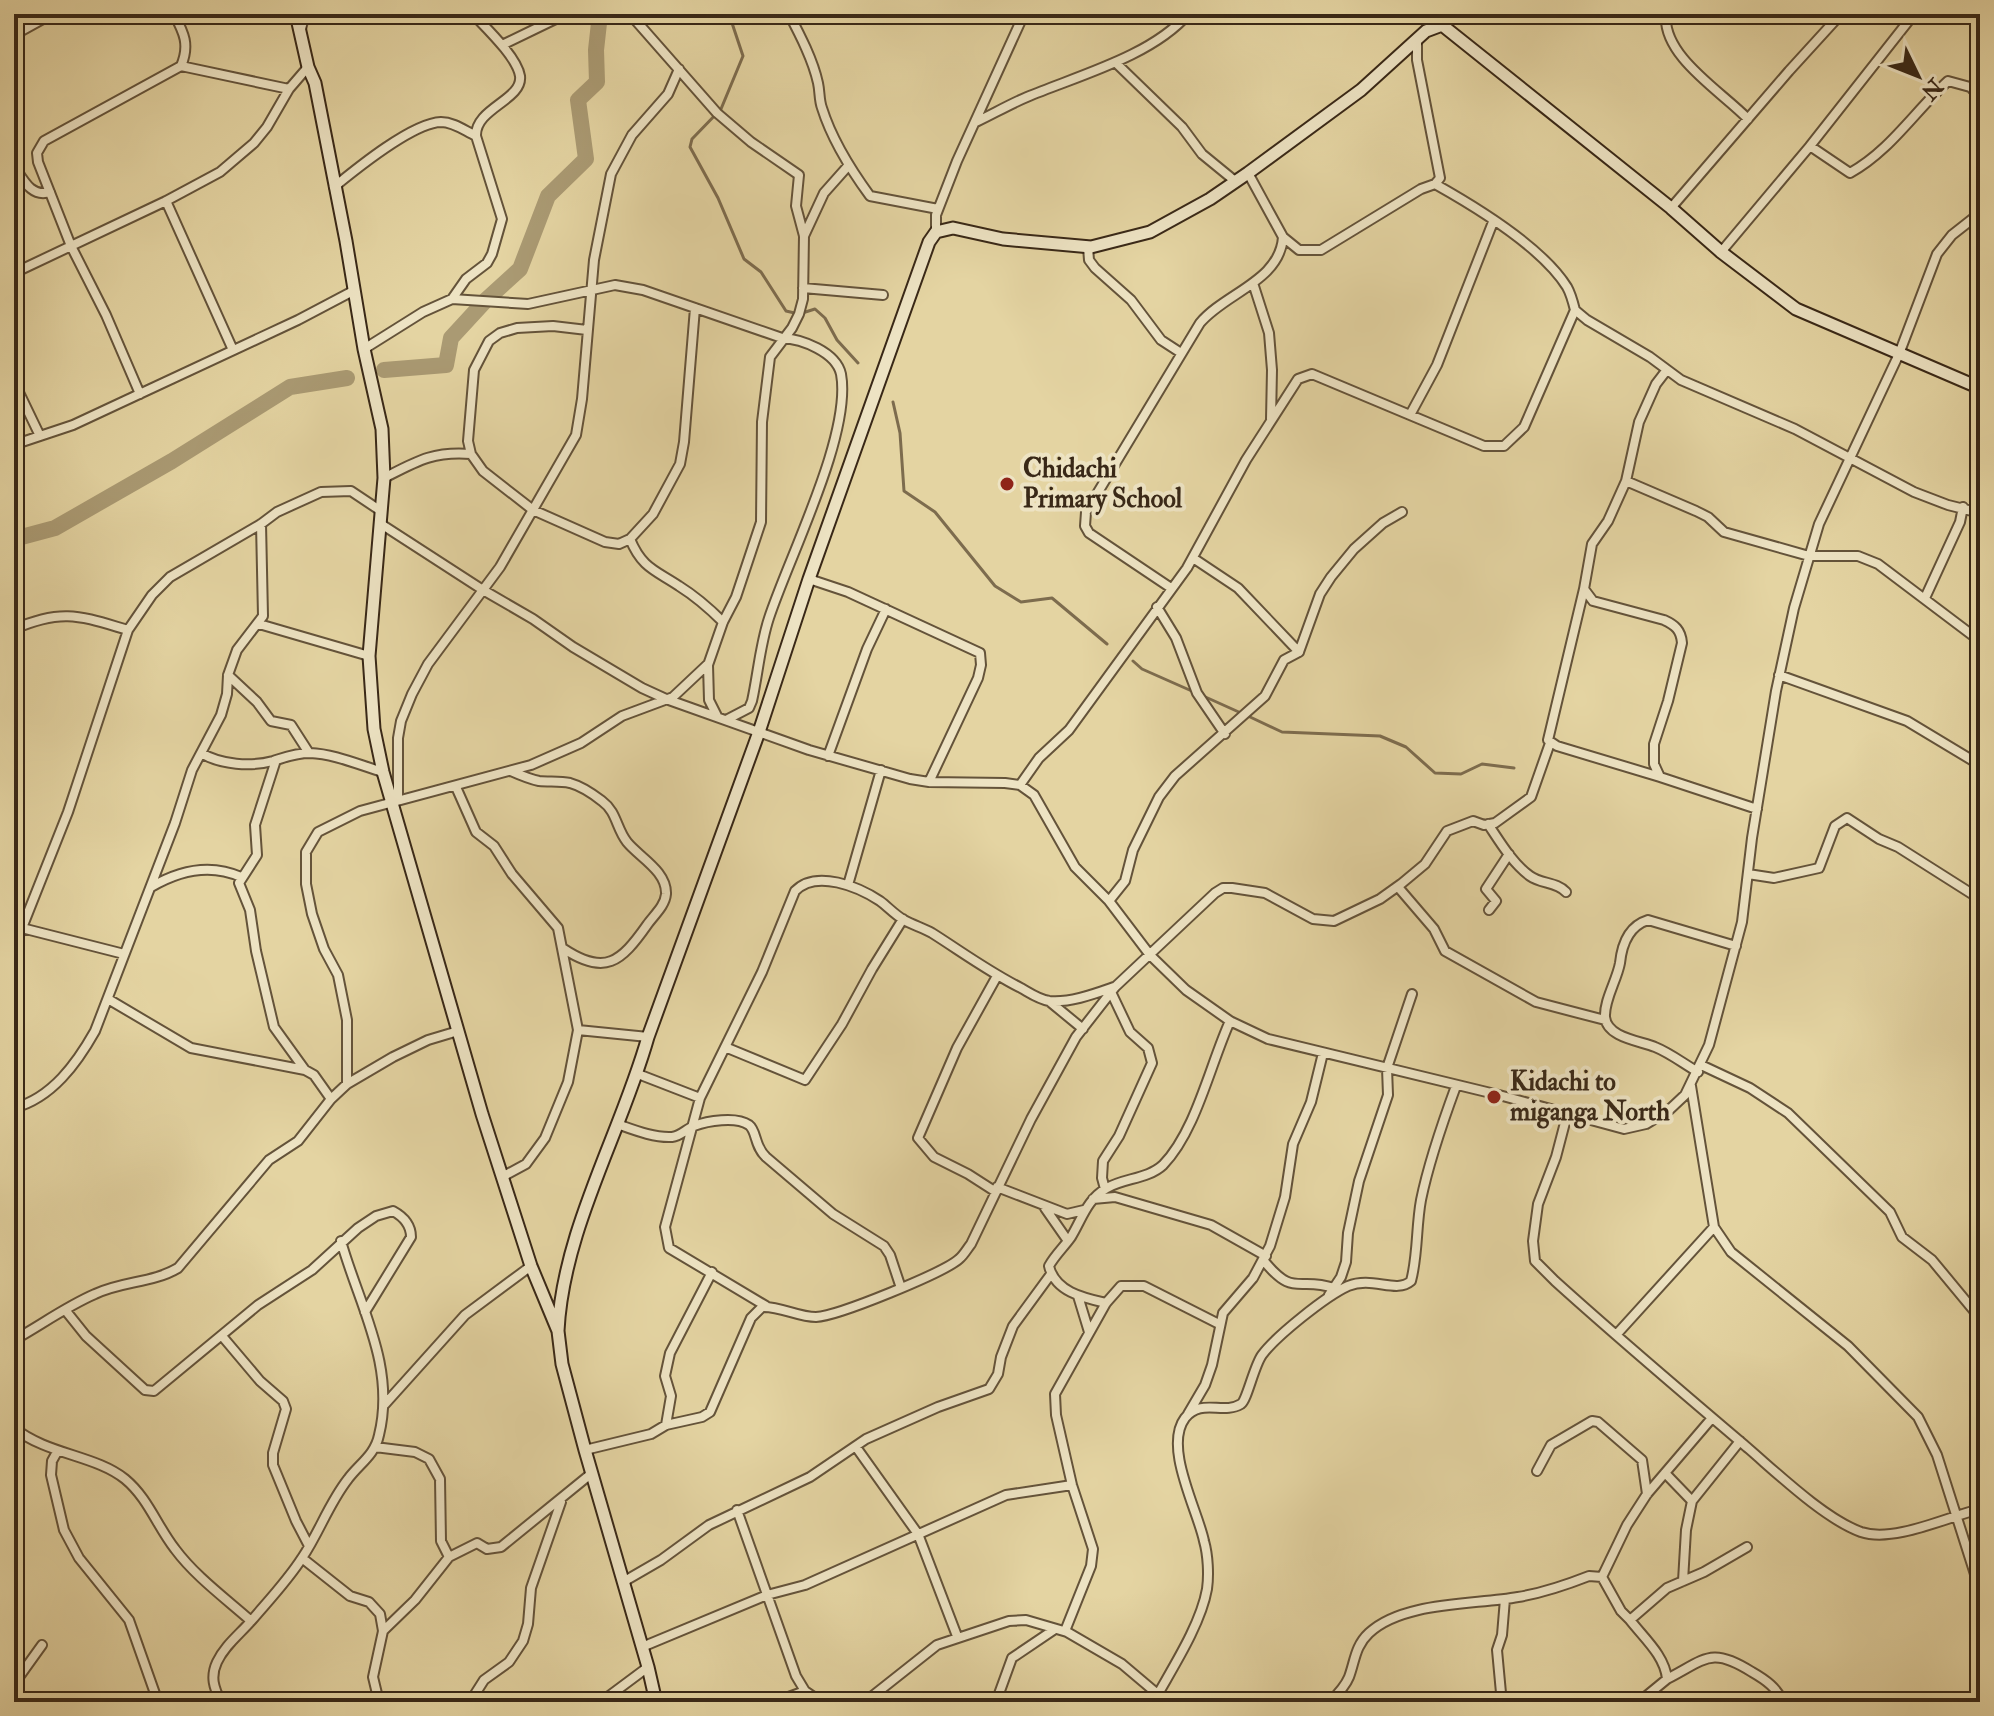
<svg xmlns="http://www.w3.org/2000/svg" width="1994" height="1716" font-family="'IM FELL Double Pica',serif">
  <style>
    .lines { fill: none; stroke-linecap: round; stroke-linejoin: round }
    .stream { stroke: #7d6c4e; stroke-width: 3 }
    .river { stroke: #aa9a73; stroke-width: 16 }
    .street-casing { stroke: #64533a; stroke-width: 12 }
    .secondary-casing { stroke: #392817; stroke-width: 15 }
    .street { stroke: #ede3c3; stroke-width: 8 }
    .secondary { stroke: #ede3c3; stroke-width: 11 }
    .poi-dot { fill: #8f2418; stroke: #ede3c3; stroke-width: 3 }
    .labels { text-anchor: middle; dominant-baseline: central; stroke-width: 8; stroke-linejoin: round; paint-order: stroke }
    .poi-label { font-size: 26px; font-weight: bold; fill: #392817; stroke: #ede3c3; text-anchor: start }
  </style>
  <rect width="100%" height="100%" fill="#e4d4a2"/>
  <filter id="stains"><feTurbulence type="fractalNoise" baseFrequency=".0025" numOctaves="4"/><feColorMatrix values="0 0 0 0 .2 0 0 0 0 .09 0 0 0 0 .02 0 0 0 .5 -.17"/></filter>
  <radialGradient id="worn" r=".72"><stop offset=".6" stop-color="#630" stop-opacity="0"/><stop offset="1" stop-color="#630" stop-opacity=".3"/></radialGradient>
  <g class="lines">
    <path class="stream" d="M 729,14 L 743,56 L 721,109 L 692,139 L 690,147 L 718,198 L 744,259 L 761,272 L 786,311 L 799,314 L 815,309 L 825,318 L 837,340 L 858,363
      M 893,402 L 900,433 L 904,491 L 935,512 L 995,586 L 1021,602 L 1052,598 L 1107,644
      M 1133,661 L 1142,669 L 1194,692
      M 1201,695 L 1241,713
      M 1248,716 L 1282,732 L 1380,736 L 1406,747 L 1435,773 L 1461,774 L 1482,764 L 1514,768"/>
    <path class="river" d="M 384,370 L 446,365 L 451,338 L 486,300 L 520,269 L 548,196 L 586,159 L 578,100 L 597,82 L 596,50 L 600,14
      M 14,539 L 55,528 L 172,461 L 290,387 L 347,378"/>
    <g class="street-casing">
      <path id="street" d="M 630,14 L 717,113 L 751,142 L 799,175 L 796,206 L 804,236 L 803,299 L 799,314 L 792,328 L 770,357 L 762,422 L 761,522 L 736,597 L 723,622 L 708,665 L 709,700 L 717,716
        M 789,14 C 800,35 813,60 818,83 C 820,92 819,100 822,108 C 832,140 851,170 870,196 L 938,209
        M 1666,14 C 1662,56 1721,91 1748,119
        M 301,29 L 305,14
        M 14,35 L 52,14
        M 1417,39 L 1417,60 L 1440,178 L 1435,184
        M 502,45 L 566,14
        M 1116,63 L 1182,127 L 1202,154 L 1235,181
        M 181,66 L 289,89
        M 976,122 C 993,114 1010,104 1027,97 C 1077,76 1152,56 1188,14
        M 1810,146 L 1914,14
        M 14,166 C 23,179 31,198 50,192
        M 1248,173 L 1283,237
        M 334,187 C 356,169 412,123 441,122 C 454,122 465,131 476,136
        M 166,201 L 233,350
        M 1671,208 L 1789,71 L 1841,14
        M 936,232 L 936,215 L 957,161 L 1024,14
        M 804,236 L 824,193 L 848,166
        M 1088,247 L 1089,260 L 1095,268 L 1131,300 L 1161,340 L 1181,353
        M 1721,252 L 1810,146 L 1850,173 C 1890,151 1915,111 1948,81 L 1970,87 L 1980,96
        M 14,273 L 166,201 L 220,172 L 254,143 L 267,127 L 289,89 L 308,67
        M 1253,283 L 1269,333 L 1272,370 L 1271,419
        M 803,288 L 883,295
        M 452,299 L 466,279 L 487,263 L 492,254 L 502,219 L 476,136 C 475,108 523,100 520,76 C 517,57 486,28 473,14
        M 1575,310 L 1587,320 L 1650,357 L 1681,380 L 1795,429 L 1914,492 L 1948,505 L 1980,513
        M 587,330 L 553,326 L 517,328 L 500,333 L 489,341 L 474,370 L 468,441 L 471,454 L 483,471 L 533,510 L 605,542 L 619,544 L 630,539 L 653,514 L 680,464 L 684,442 L 695,308
        M 364,349 L 423,312 L 452,299 L 528,304 L 615,285 L 643,290 L 782,338 C 802,339 836,352 841,374 C 852,434 789,557 769,618 C 760,645 758,674 752,701 L 749,708 L 726,720
        M 1666,371 L 1656,384 L 1639,422 L 1626,481 L 1608,521 L 1592,544 L 1584,589 L 1593,601 L 1664,620 C 1675,625 1681,630 1682,643 L 1668,701 L 1654,744 L 1654,764 L 1660,777 L 1757,809
        M 14,382 L 40,436
        M 140,394 L 106,315 L 71,246 L 38,162 L 37,153 L 44,141 L 181,66 C 190,45 184,33 174,14
        M 1410,415 L 1437,365 L 1493,222
        M 14,442 L 22,442 L 73,425 L 298,320 L 353,291
        M 384,478 C 417,461 433,451 471,454
        M 1626,481 L 1696,511 L 1708,517 L 1724,532 L 1809,556 L 1858,556 L 1878,564 L 1980,641
        M 381,524 L 483,590 L 533,619 L 573,647 L 642,688 L 666,699 L 809,750 L 910,779 L 929,782 L 1005,783 L 1020,785 L 1034,795 L 1075,867 L 1109,901 L 1150,955 L 1186,990 L 1230,1021 L 1268,1039 L 1499,1095 L 1624,1129 L 1646,1124 L 1669,1110 L 1685,1095 L 1709,1045 L 1742,922 L 1752,838 L 1776,691 L 1794,608 L 1819,524 L 1899,354 L 1937,254 L 1952,235 L 1980,213
        M 630,539 C 642,568 655,570 679,586 C 695,596 710,609 723,622
        M 1193,558 L 1238,588 L 1299,652
        M 809,579 L 848,592 L 980,653 L 981,665 L 978,678 L 929,782
        M 1584,589 L 1548,740 L 1557,746 L 1660,777
        M 1925,598 L 1960,522 L 1963,507
        M 1157,607 L 1176,638 L 1197,693 L 1225,734
        M 259,624 L 369,656
        M 14,629 C 63,608 80,616 128,630
        M 228,675 L 257,702 L 271,721 L 291,725 L 309,753
        M 1779,675 L 1907,721 L 1980,765
        M 201,753 C 221,765 251,767 273,761 C 286,757 296,753 310,753 C 335,754 359,765 383,772
        M 828,756 L 867,649 L 886,609
        M 276,760 L 255,825 L 257,855 L 239,883 L 250,910 L 256,951 L 274,1027 L 305,1070
        M 511,771 C 520,775 529,779 539,781 C 549,782 560,781 570,783 C 581,786 593,794 602,801 C 617,812 616,828 627,842 C 639,857 667,871 666,894 C 665,906 654,915 647,925 C 621,962 605,976 564,949
        M 1020,785 L 1039,758 L 1069,730 L 1187,568 L 1246,460 L 1298,379 L 1312,374 L 1484,446 L 1504,446 L 1524,427 L 1575,310 C 1573,302 1571,294 1567,287 C 1542,247 1476,207 1435,184 L 1421,189 L 1321,250 L 1299,250 L 1283,237 C 1280,281 1225,293 1200,323 L 1086,512 L 1085,526 L 1089,533 L 1171,588
        M 456,787 L 476,832 L 494,846 L 512,874 L 558,928 L 578,1030 L 568,1082 L 545,1138 L 526,1164 L 502,1177
        M 398,800 L 398,738 L 401,721 L 412,694 L 428,664 L 500,567 L 576,435 L 582,399 L 594,260 L 611,174 L 632,135 L 668,94 L 679,69
        M 1488,824 C 1500,842 1513,864 1530,876 C 1541,884 1557,882 1566,892
        M 1748,874 L 1774,878 L 1819,868 L 1835,826 L 1847,818 L 1879,839 L 1898,847 L 1980,899
        M 848,885 L 881,770
        M 151,887 C 180,870 210,863 241,877
        M 1398,887 L 1434,929 L 1445,951 L 1536,1002 L 1605,1020
        M 1109,901 L 1125,881 L 1133,850 L 1159,797 L 1175,776 L 1265,696 L 1284,660 L 1299,652 L 1320,594 L 1331,577 L 1354,549 L 1383,523 L 1402,512
        M 1489,910 L 1496,901 L 1486,889 L 1509,854
        M 14,926 L 124,954
        M 14,948 L 68,812 L 128,630 L 152,595 L 170,577 L 261,524 L 277,512 L 321,492 L 351,491 L 381,511
        M 108,999 L 191,1048 L 305,1070 L 314,1075 L 331,1099
        M 1049,1001 L 1083,1029
        M 578,1030 L 648,1037
        M 725,1047 L 805,1080 L 842,1024 L 872,969 L 903,919
        M 1701,1065 L 1750,1088 L 1788,1113 L 1890,1212 L 1902,1237 L 1932,1260 L 1980,1318
        M 1698,1072 C 1684,1064 1670,1053 1655,1047 C 1641,1041 1607,1038 1605,1017 C 1604,1000 1617,980 1620,963 C 1622,944 1629,926 1648,920 L 1736,946
        M 638,1074 L 700,1098
        M 347,1084 L 347,1020 L 338,975 L 324,949 L 312,914 L 306,884 L 306,852 L 318,832 L 360,811 L 531,765 L 581,743 L 622,716 L 673,697 L 707,665
        M 1691,1086 L 1714,1227 L 1731,1252 L 1848,1346 L 1918,1417 L 1937,1455 L 1980,1590
        M 14,1108 C 52,1098 77,1063 95,1031 L 175,823 L 192,770 L 221,715 L 227,694 L 228,675 L 237,650 L 263,616 L 261,524
        M 1567,1115 L 1556,1157 L 1538,1204 L 1533,1241 L 1535,1261 L 1555,1281 C 1618,1338 1683,1393 1749,1449 C 1778,1474 1825,1519 1861,1532 C 1894,1543 1947,1517 1980,1509
        M 617,1124 C 634,1130 654,1138 672,1137 C 681,1136 686,1129 694,1126 C 707,1121 736,1116 749,1125 C 757,1131 754,1146 766,1157 L 833,1214 L 884,1246 L 890,1255 L 901,1288
        M 997,1187 L 1067,1214 L 1084,1210
        M 1105,1189 L 1102,1178 L 1103,1161 L 1119,1136 L 1152,1063 L 1148,1048 L 1130,1032 L 1111,992
        M 996,1192 L 968,1174 L 934,1157 L 918,1138 L 957,1048 L 997,976
        M 1093,1199 L 1115,1197 L 1211,1225 L 1266,1256
        M 1045,1208 L 1068,1241
        M 1264,1261 C 1294,1298 1298,1276 1334,1288
        M 1329,1295 L 1341,1277 L 1346,1262 L 1348,1233 L 1359,1181 L 1388,1095 L 1387,1068 L 1412,994
        M 1078,1296 L 1089,1332
        M 1106,1303 C 1084,1298 1055,1292 1049,1266 C 1055,1255 1064,1247 1071,1237 C 1082,1219 1087,1199 1107,1188 C 1124,1178 1148,1179 1163,1165 C 1196,1131 1210,1065 1230,1021
        M 766,1306 L 669,1248 L 665,1227 L 700,1098 L 762,972 L 795,891 C 816,869 859,887 880,901 C 888,907 895,915 904,920 C 913,925 923,928 932,933 C 962,952 989,972 1021,988 C 1030,993 1038,999 1049,1001 C 1070,1003 1094,994 1114,987
        M 66,1311 L 86,1336 L 145,1390 L 154,1391 L 258,1305 L 312,1270 L 358,1228 L 376,1216 L 393,1211 C 404,1217 411,1225 411,1237 L 365,1312
        M 1616,1335 L 1714,1227
        M 222,1336 L 260,1381 L 283,1401 L 286,1409 L 273,1453 L 273,1465 L 296,1521 L 309,1546
        M 14,1340 C 41,1325 67,1306 95,1294 C 122,1281 153,1283 178,1268 L 269,1160 L 298,1141 L 331,1099 L 347,1084 L 393,1057 L 428,1040 L 458,1031
        M 385,1404 L 465,1315 L 531,1266
        M 1188,1414 L 1205,1385 L 1212,1365 L 1223,1313 L 1253,1278 L 1270,1246 L 1285,1197 L 1293,1144 L 1311,1102 L 1323,1053
        M 666,1425 L 671,1396 L 665,1376 L 670,1353 L 712,1272
        M 14,1428 C 48,1455 95,1455 125,1479 C 148,1498 157,1526 175,1549 C 195,1576 225,1598 251,1621
        M 375,1447 L 415,1452 L 429,1459 L 440,1479 L 441,1541 L 449,1557
        M 856,1447 L 918,1534 L 957,1636
        M 585,1450 L 651,1434 L 666,1425 L 702,1417 L 710,1412 L 751,1318 L 762,1307 C 780,1306 798,1317 816,1317 C 838,1316 943,1273 959,1259 C 964,1255 967,1249 971,1244 L 1031,1119 L 1076,1037 L 1115,987 L 1215,893 L 1223,888 L 1232,888 L 1265,893 L 1313,919 L 1334,921 L 1380,899 L 1401,884 L 1425,864 L 1447,831 L 1473,821 L 1484,825 L 1495,823 L 1531,797 L 1550,743
        M 57,1452 L 52,1461 L 51,1475 L 64,1530 L 79,1558 L 129,1620 L 158,1702
        M 1537,1471 L 1551,1445 L 1592,1421 L 1598,1422 L 1642,1460 L 1647,1494
        M 1665,1473 L 1692,1501
        M 737,1510 L 796,1676 L 805,1691 L 775,1702
        M 302,1558 L 350,1596 L 369,1602 L 380,1614 L 383,1631 L 373,1677 L 379,1702
        M 1602,1577 L 1627,1525 L 1647,1494 L 1712,1418
        M 1683,1581 L 1686,1530 L 1692,1501 L 1740,1441
        M 623,1582 L 661,1560 L 709,1525 L 810,1477 L 866,1439 L 938,1407 L 989,1389 L 998,1374 L 1001,1357 L 1013,1326 L 1051,1274
        M 383,1631 L 415,1600 L 449,1557 L 477,1543 L 487,1549 L 501,1547 L 592,1473
        M 1065,1631 L 1091,1566 L 1093,1549 L 1072,1485 L 1056,1415 L 1055,1394 L 1106,1303 L 1121,1286 L 1144,1286 L 1219,1324
        M 642,1647 L 767,1595 L 805,1585 L 1006,1495 L 1072,1485
        M 1667,1679 C 1706,1659 1711,1646 1752,1672 C 1766,1680 1777,1688 1783,1702
        M 14,1684 L 42,1645
        M 805,1691 L 821,1702
        M 1158,1694 C 1175,1664 1201,1623 1207,1589 C 1209,1575 1208,1555 1204,1541 C 1198,1511 1163,1447 1185,1418 C 1201,1398 1223,1415 1241,1404 C 1247,1400 1254,1366 1262,1355 C 1276,1336 1326,1296 1348,1286 C 1373,1276 1396,1294 1411,1281 C 1418,1255 1416,1227 1421,1200 C 1429,1161 1442,1124 1456,1086
        M 221,1702 C 214,1688 210,1677 217,1662 C 225,1645 240,1634 252,1620 C 269,1600 288,1580 302,1558 C 319,1533 329,1503 348,1479 C 359,1464 375,1455 379,1435 C 396,1366 359,1305 341,1241
        M 470,1702 L 484,1680 L 509,1662 L 523,1641 L 528,1624 L 531,1588 L 561,1502
        M 601,1702 L 648,1667
        M 865,1702 L 937,1645 L 1009,1621 L 1026,1620 L 1067,1632 L 1122,1664 L 1167,1702
        M 996,1702 L 1012,1658 L 1055,1629
        M 1330,1702 C 1337,1695 1345,1687 1349,1677 C 1355,1661 1355,1646 1369,1633 C 1403,1601 1475,1605 1518,1597 C 1543,1593 1566,1585 1589,1576 L 1602,1577 L 1621,1611 L 1630,1620
        M 1498,1702 L 1501,1693 L 1497,1650 L 1502,1635 L 1505,1599
        M 1639,1702 L 1667,1679 C 1665,1656 1644,1638 1630,1620 L 1667,1588 L 1704,1572 L 1747,1547"/>
    </g>
    <g class="secondary-casing">
      <path id="secondary" d="M 296,14 L 308,67 L 315,83 L 346,241 L 364,349 L 382,429 L 384,478 L 369,656 L 374,729 L 383,772 L 482,1114 L 531,1266 L 558,1331 L 562,1364 L 585,1450 L 648,1667 L 656,1702
        M 558,1331 C 563,1230 621,1133 648,1037 L 759,732 L 809,579 L 929,242 L 936,232 L 953,228 L 1003,239 L 1091,247 L 1150,232 L 1210,199 L 1248,173 L 1361,90 L 1426,31 L 1442,25 L 1671,208 L 1721,252 L 1796,309 L 1980,388"/>
    </g>
    <use href="#street" class="street"/>
    <use href="#secondary" class="secondary"/>
  </g>
  <g class="poi-dot">
    <circle cx="1007" cy="484" r="8"/>
    <circle cx="1494" cy="1097" r="8"/>
  </g>
  <g class="labels">
    <g class="poi-label">
      <text x="1023" y="469">Chidachi<tspan x="1023" dy="30">Primary School</tspan></text>
      <text x="1510" y="1082">Kidachi to<tspan x="1510" dy="30">miganga North</tspan></text>
    </g>
  </g>
  <rect width="1994" height="1716" fill="none" stroke="#e4d4a2" stroke-width="48"/>
  <rect x="16" y="16" width="1962" height="1684" fill="none" stroke="#392817" stroke-width="4"/>
  <rect x="24" y="24" width="1946" height="1668" fill="none" stroke="#392817" stroke-width="2"/>
  <g transform="translate(1918 76) rotate(133)" stroke="#ede3c3" stroke-width="6" paint-order="stroke">
  <path d="M0-6L14 30L0 20L-14 30Z" fill="#392817"/>
  <text y="-12" font-size="22" font-weight="bold" text-anchor="middle" fill="#392817">N</text>
  </g>
  <rect width="100%" height="100%" filter="url(#stains)"/>
  <rect width="100%" height="100%" fill="url(#worn)"/>
</svg>
